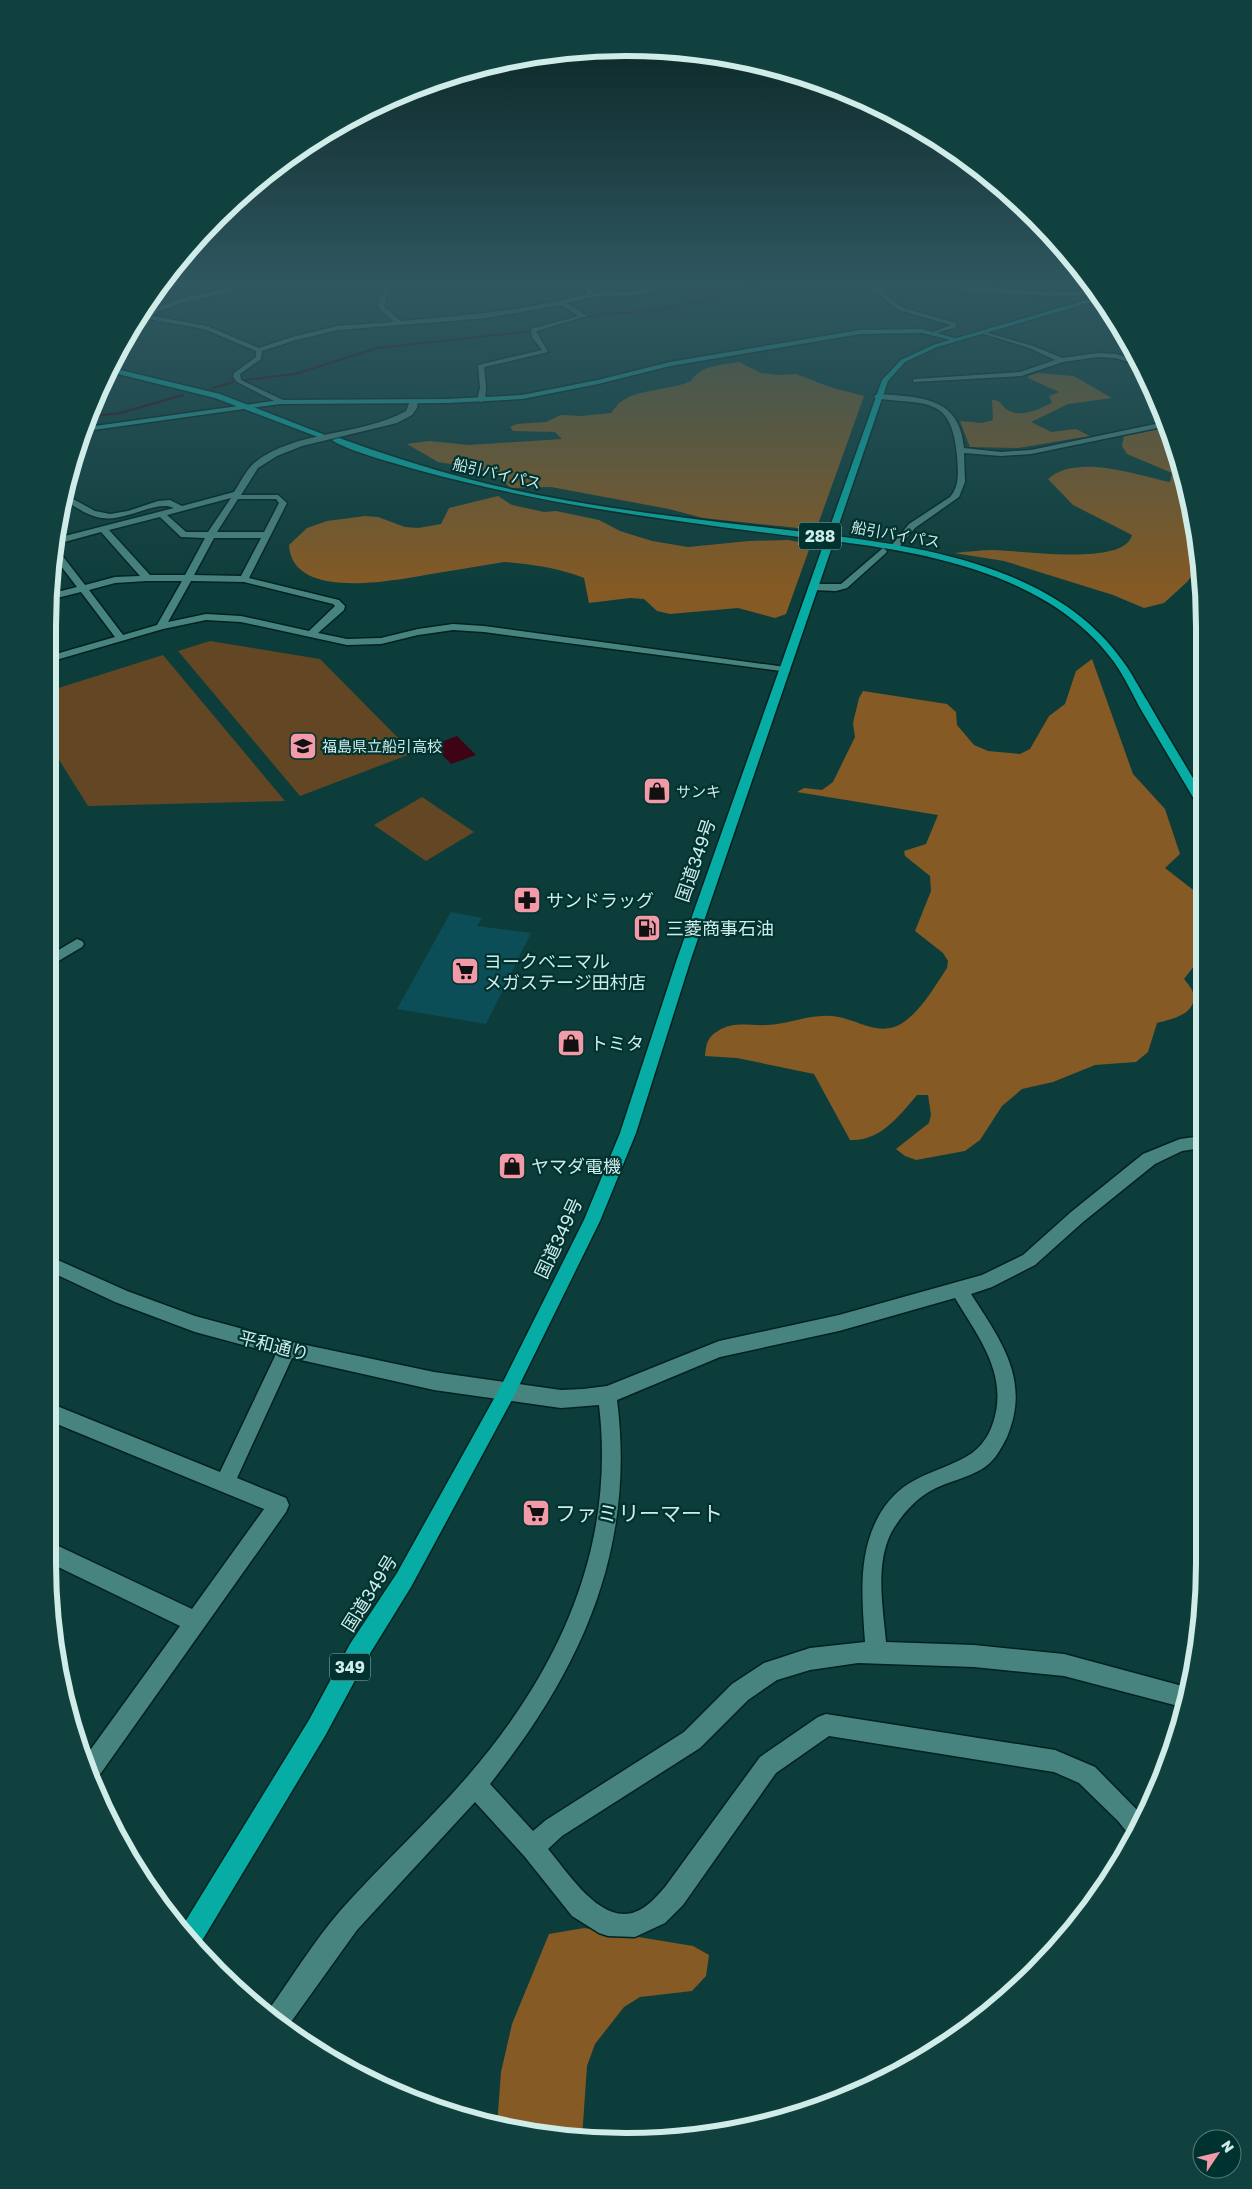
<svg xmlns="http://www.w3.org/2000/svg" width="1252" height="2189" font-family="'Golos Text','Noto Sans JP',sans-serif">
  <style>
    .green { fill: #634624 }
    .forest { fill: #855a24 }
    .water { fill: #3e0315 }
    .lines { fill: none; stroke-linecap: round; stroke-linejoin: round }
    .stream { stroke: #3e0315; stroke-width: 2 }
    .building { fill: #0c4e57 }
    .minor-casing { stroke: #022220; stroke-width: 3 }
    .major-casing { stroke: #022220; stroke-width: 3 }
    .highway-casing { stroke: #022220; stroke-width: 3 }
    .minor { fill: #48847f; fill-rule: evenodd }
    .major { fill: #219c95; fill-rule: evenodd }
    .highway { fill: #07aca4; fill-rule: evenodd }
    .labels { text-anchor: middle; dominant-baseline: central; stroke-width: 4.5; stroke-linejoin: round; paint-order: stroke }
    .far-street-label { font-size: 15px; fill: #cfece9; stroke: #003230 }
    .far-poi-label { font-size: 15px; fill: #cfece9; stroke: #003230; text-anchor: start }
    .shield { fill: #003230; stroke: #91b4b2; stroke-width: 1 }
    .shield-label { font-size: 16px; font-weight: bold; fill: #cfece9 }
    .street-label { font-size: 18px; fill: #cfece9; stroke: #003230 }
    .poi-label { font-size: 18px; fill: #cfece9; stroke: #003230; text-anchor: start }
    .near-poi-label { font-size: 21px; fill: #cfece9; stroke: #003230; text-anchor: start }
    .rim { fill: none; stroke: #cfece9; stroke-width: 6 }
  </style>
  <rect width="100%" height="100%" fill="#0d3d3a"/>
  <path class="green" d="M 210,641 L 320,659 L 413,753 L 300,796 L 178,651 Z
    M 163,655 L 285,801 L 88,806 L 49,744 L 49,691 Z
    M 422,797 L 474,832 L 426,861 L 374,825 Z"/>
  <path class="forest" d="M 739,362 L 761,373 L 779,375 L 796,374 L 830,387 L 864,396 L 816,530 L 703,518 L 669,509 L 551,487 L 511,488 L 496,475 L 469,467 L 438,462 L 407,444 L 429,441 L 469,445 L 562,439 L 555,432 L 513,431 L 510,427 L 517,424 L 546,422 L 561,415 L 581,416 L 611,413 C 615,409 617,404 622,401 C 639,389 671,390 691,381 C 700,365 722,365 739,362 Z
    M 1038,373 L 1074,376 L 1112,398 L 1068,404 L 1031,422 L 1051,432 L 1076,429 L 1090,436 L 1018,448 L 970,447 L 960,421 L 982,423 L 993,420 L 992,400 C 1000,400 1000,403 1005,408 C 1018,420 1039,409 1052,403 L 1049,396 L 1059,392 L 1028,378 L 1028,376 Z
    M 1168,427 L 1174,440 L 1200,551 L 1200,565 L 1187,582 L 1164,603 L 1144,608 L 1113,595 L 1004,561 L 954,553 C 967,552 980,550 992,550 C 1018,550 1125,567 1132,535 L 1073,505 L 1048,479 C 1076,453 1137,475 1170,482 L 1172,473 L 1127,454 L 1122,446 L 1124,436 Z
    M 498,496 L 512,505 L 544,512 L 556,511 L 599,520 L 620,531 L 652,541 L 688,547 L 749,541 L 788,540 L 811,544 L 786,614 L 775,618 L 738,608 L 670,614 L 657,611 L 644,599 L 630,598 L 589,603 L 584,578 C 558,568 531,564 504,562 C 480,566 456,570 431,574 C 396,580 292,602 289,545 L 307,528 L 327,521 L 365,516 L 378,517 L 405,527 L 418,528 L 441,524 L 449,508 Z
    M 1092,659 L 1133,774 L 1165,809 L 1180,854 L 1165,868 L 1201,896 L 1201,957 L 1184,979 C 1187,983 1192,988 1193,993 C 1198,1015 1171,1019 1157,1023 L 1148,1052 L 1136,1062 L 1095,1065 L 1053,1082 L 1022,1089 L 1002,1106 L 980,1140 L 965,1151 L 916,1160 L 905,1156 L 896,1149 L 929,1123 L 931,1115 L 928,1095 L 917,1095 C 900,1115 880,1142 850,1140 L 814,1074 L 737,1058 L 705,1056 C 706,1045 707,1037 718,1031 C 733,1021 750,1026 767,1025 C 791,1024 814,1012 839,1017 C 858,1021 874,1033 894,1027 C 916,1020 935,986 947,968 L 948,961 L 943,953 L 915,931 L 931,891 L 930,876 L 905,856 L 904,851 L 926,844 L 938,815 L 797,792 L 804,788 L 822,790 L 833,782 L 855,737 L 853,723 L 859,698 L 863,691 L 947,704 L 956,712 L 957,725 L 974,745 L 988,751 L 1020,754 L 1030,749 L 1049,716 L 1065,704 L 1076,671 Z
    M 584,1928 L 693,1946 L 709,1955 L 706,1976 L 692,1991 L 640,1997 L 624,2007 L 595,2044 L 587,2066 L 582,2138 L 551,2137 L 497,2126 L 501,2072 L 512,2024 L 549,1934 Z"/>
  <path class="water" d="M 457,736 L 476,755 L 451,764 L 433,745 Z"/>
  <g class="lines">
    <path class="stream" d="M 871,285 L 876,287 L 886,285
      M 589,317 L 601,314 L 643,312 L 716,299 L 723,294 L 761,285
      M 245,380 L 295,374 L 377,348 L 532,331
      M 213,388 L 233,382
      M 92,416 L 120,413 L 183,395"/>
  </g>
  <path class="building" d="M 451,912 L 482,918 L 477,926 L 531,933 L 486,1024 L 397,1009 Z"/>
  <g class="lines">
    <g class="minor-casing">
      <path id="minor" d="M 245,285 L 253,285 L 182,303 L 159,311 L 152,316 L 207,326 L 259,348 L 292,337 L 338,326 L 394,322 L 378,307 L 384,289 L 347,287 L 344,285 L 479,285 L 476,287 L 389,289 L 384,307 L 401,321 C 463,316 526,311 587,294 L 586,290 L 578,285 L 585,285 L 591,288 L 593,293 L 636,291 L 667,285 L 676,285 L 636,295 L 590,297 L 567,303 L 587,316 L 536,331 L 548,352 L 484,367 L 486,388 L 485,400 L 481,402 L 477,400 L 480,388 L 478,365 L 542,350 L 532,337 L 531,329 L 579,316 L 561,305 L 486,318 L 338,330 L 296,340 L 262,351 L 261,359 L 240,374 L 241,380 L 283,400 L 284,402 L 280,404 L 237,382 L 233,377 L 234,373 L 256,357 L 256,351 L 204,329 L 148,319 L 137,337 L 122,350 L 119,351 L 122,344 L 133,335 L 143,318 L 139,318 L 141,314 L 146,315 C 173,296 213,292 245,285 Z
        M 859,285 L 866,285 L 873,288 L 900,285 L 879,291 L 903,308 L 956,323 L 956,327 L 933,334 L 933,332 L 951,325 L 899,310 L 881,296 Z
        M 941,285 L 1053,292 L 1088,291 L 1099,294 L 1102,299 L 1088,295 L 1053,296 L 963,291 Z
        M 981,331 L 1033,346 L 1062,358 L 1098,353 L 1116,354 L 1134,360 L 1136,364 L 1115,358 L 1098,357 L 1063,362 L 1021,376 L 913,382 L 913,380 L 915,379 L 1020,372 L 1055,360 L 1029,348 L 981,333 Z
        M 878,394 C 919,397 960,396 964,448 L 1001,452 L 1031,450 L 1165,422 L 1167,426 L 1031,454 L 1001,456 L 964,453 L 965,482 L 959,497 L 915,528 L 898,548 L 895,549 L 891,546 L 909,524 L 950,497 C 960,486 958,470 957,456 C 952,393 923,406 875,398 L 874,396 Z
        M 414,399 L 418,401 L 417,408 L 412,415 L 397,423 L 302,446 L 277,456 L 258,468 L 241,495 L 278,495 L 287,503 L 249,578 L 339,600 L 345,606 L 344,610 L 318,633 L 347,639 L 381,638 L 418,629 L 453,624 L 484,626 L 785,667 L 790,670 L 789,672 L 484,632 L 453,630 L 418,635 L 381,644 L 347,645 L 241,622 L 206,620 L 163,629 L 49,662 L 49,656 L 115,637 L 81,592 L 49,600 L 49,594 L 77,587 L 54,557 L 55,549 L 58,550 L 85,585 L 115,577 L 140,576 L 101,532 L 57,544 L 57,538 L 174,508 C 157,499 126,522 102,518 C 87,516 76,507 63,499 L 64,494 L 95,511 L 110,514 L 128,511 L 158,501 L 170,500 L 182,506 L 234,492 C 240,483 246,470 254,463 C 297,429 359,437 406,411 L 410,401 ZM 231,498 L 208,532 L 186,532 L 167,515 ZM 238,499 L 276,499 L 279,503 L 264,532 L 217,532 ZM 160,517 L 181,537 L 205,538 L 185,575 L 150,575 L 109,530 ZM 214,538 L 261,538 L 241,576 L 194,575 ZM 147,581 L 182,581 L 157,625 L 123,635 L 89,590 L 115,583 ZM 191,581 L 244,582 L 333,604 L 335,606 L 309,631 L 241,616 L 206,614 L 168,622 Z
        M 883,548 L 887,551 L 886,553 L 847,588 L 836,591 L 813,590 L 808,587 L 813,584 L 841,584 Z
        M 77,939 L 82,941 L 84,944 L 82,947 L 50,966 L 50,955 Z
        M 1202,1136 L 1202,1148 L 1182,1151 L 1155,1164 L 1083,1222 L 1035,1265 L 992,1287 L 971,1294 C 1001,1341 1031,1380 1007,1437 C 1001,1449 994,1462 982,1469 C 967,1478 951,1481 936,1488 C 917,1497 901,1515 891,1533 C 875,1565 883,1608 886,1642 L 974,1645 L 1064,1654 L 1186,1687 L 1182,1707 L 1064,1676 L 974,1667 L 858,1663 L 810,1670 L 777,1680 L 748,1700 L 700,1748 L 562,1836 L 548,1849 C 567,1871 600,1925 635,1912 C 648,1907 656,1897 665,1887 L 760,1757 L 818,1717 L 826,1714 L 1055,1750 L 1095,1767 L 1143,1816 L 1134,1838 L 1130,1836 L 1118,1821 L 1079,1783 L 1054,1772 L 829,1736 L 776,1773 L 683,1905 L 665,1923 L 635,1937 L 608,1936 L 599,1933 L 572,1916 L 525,1857 L 475,1802 L 357,1930 L 286,2029 L 267,2012 C 291,1979 313,1942 340,1911 C 381,1865 427,1823 467,1777 C 559,1671 616,1547 599,1405 L 561,1408 L 434,1390 L 292,1358 L 237,1478 L 286,1498 L 289,1505 L 286,1512 L 96,1780 L 92,1782 L 83,1760 L 180,1626 L 52,1564 L 52,1543 L 192,1609 L 264,1509 L 52,1422 L 52,1404 L 220,1472 L 276,1354 L 195,1332 L 115,1302 L 51,1272 L 51,1257 L 127,1291 L 195,1316 L 287,1341 L 434,1372 L 561,1390 L 583,1389 L 607,1386 L 719,1341 L 839,1315 L 982,1275 L 1023,1255 L 1071,1212 L 1143,1154 L 1180,1139 ZM 955,1298 C 979,1338 1009,1375 993,1423 C 988,1439 977,1452 962,1459 C 928,1476 904,1477 881,1512 C 857,1552 862,1597 865,1642 L 810,1648 L 764,1663 L 732,1684 L 684,1732 L 546,1820 L 533,1831 L 490,1784 C 581,1669 636,1550 617,1400 L 720,1357 L 839,1331 Z"/>
    </g>
    <g class="major-casing">
      <path id="major" d="M 922,329 L 958,339 L 955,341 L 922,333 L 860,334 L 670,366 L 598,384 L 522,399 L 447,403 L 280,404 L 86,431 L 88,427 L 280,400 L 447,399 L 522,395 L 598,380 L 670,362 L 860,330 Z"/>
    </g>
    <g class="highway-casing">
      <path id="highway" d="M 1100,296 L 1102,299 L 937,347 L 905,362 L 888,381 L 835,536 C 935,548 1060,572 1122,660 C 1132,673 1139,688 1148,702 C 1165,732 1183,761 1200,790 L 1200,802 L 1194,799 C 1176,769 1158,738 1140,708 C 1132,693 1124,676 1114,662 C 1051,576 932,553 834,541 L 691,959 L 636,1133 L 600,1221 L 513,1398 L 411,1587 L 366,1660 L 325,1736 L 197,1949 L 180,1930 L 309,1720 L 350,1644 L 397,1573 L 501,1386 L 584,1220 L 620,1133 L 677,959 L 825,540 C 688,523 552,507 418,470 C 400,465 345,450 332,440 L 339,438 C 383,454 427,468 472,480 C 588,510 709,520 827,535 L 882,380 L 901,360 L 933,345 Z
        M 112,368 L 220,394 L 325,435 L 318,437 L 215,398 L 110,372 Z"/>
    </g>
    <use href="#minor" class="minor"/>
    <use href="#major" class="major"/>
    <use href="#highway" class="highway"/>
  </g>
  <linearGradient id="sky" x2="0" y2="1"><stop stop-color="#072220"/><stop offset="0.48" stop-color="#2f5760"/><stop offset="1" stop-color="#2f5760" stop-opacity="0"/></linearGradient>
  <rect width="1252" height="591" fill="url(#sky)"/>
  <defs>
    <g id="school-square" transform="scale(1.4375)"><rect x="-9" y="-9" width="18" height="18" rx="4" fill="#f39aa9" stroke="#003230"/><path d="M0-5L7-2L0 1L-7-2ZM-4 1L0 2.5L4 1V4Q0 6-4 4Z" fill="#111"/></g>
    <g id="shop-square" transform="scale(1.4375)"><rect x="-9" y="-9" width="18" height="18" rx="4" fill="#f39aa9" stroke="#003230"/><path d="M-5-2.5h2.3a2.7 3.5 0 0 1 5.4 0H5L5.5 6h-11ZM-1.5-2.5h3a1.5 2.3 0 0 0-3 0Z" fill="#111"/></g>
    <g id="pharmacy-square" transform="scale(1.4375)"><rect x="-9" y="-9" width="18" height="18" rx="4" fill="#f39aa9" stroke="#003230"/><path d="M-2-6h4v4h4v4h-4v4h-4v-4h-4v-4h4Z" fill="#111"/></g>
    <g id="fuel-square" transform="scale(1.4375)"><rect x="-9" y="-9" width="18" height="18" rx="4" fill="#f39aa9" stroke="#003230"/><path d="M-5.5-6h7V0h2V4h1.3V-2.5L3-4.5l.8-.8L6-3V5H2.5V1h-1V6h-7ZM-4.2-4.7v3.2H.2V-4.7Z" fill="#111"/></g>
    <g id="supermarket-square" transform="scale(1.4375)"><rect x="-9" y="-9" width="18" height="18" rx="4" fill="#f39aa9" stroke="#003230"/><path d="M-6-5.5h2.5l.6 2H6L4.5 2H-2.5L-4.4-4H-6ZM-1.5 3.2a1.3 1.3 0 1 0 .1 0ZM3 3.2a1.3 1.3 0 1 0 .1 0Z" fill="#111"/></g>
  </defs>
  <g fill-rule="evenodd">
    <use href="#school-square" x="303" y="746"/>
    <use href="#shop-square" x="657" y="791"/>
    <use href="#pharmacy-square" x="527" y="900"/>
    <use href="#fuel-square" x="647" y="928"/>
    <use href="#supermarket-square" x="465" y="971"/>
    <use href="#shop-square" x="571" y="1043"/>
    <use href="#shop-square" x="512" y="1166"/>
    <use href="#supermarket-square" x="536" y="1513"/>
  </g>
  <g class="labels">
    <g class="far-street-label">
      <text transform="translate(497 473) rotate(13)">船引バイパス</text>
      <text transform="translate(896 534) rotate(10)">船引バイパス</text>
    </g>
    <g class="far-poi-label">
      <text x="322" y="746">福島県立船引高校</text>
      <text x="676" y="791">サンキ</text>
    </g>
    <g class="shield">
      <rect x="799" y="522.5" width="42" height="27" rx="4"/>
      <rect x="330" y="1653.5" width="40" height="27" rx="4"/>
    </g>
    <g class="shield-label">
      <text x="820" y="536">288</text>
      <text x="350" y="1667">349</text>
    </g>
    <g class="street-label">
      <text transform="translate(695 860) rotate(-71)">国道349号</text>
      <text transform="translate(558 1238) rotate(-65)">国道349号</text>
      <text transform="translate(274 1345) rotate(14)">平和通り</text>
      <text transform="translate(369 1593) rotate(-58)">国道349号</text>
    </g>
    <g class="poi-label">
      <text x="546" y="900">サンドラッグ</text>
      <text x="666" y="928">三菱商事石油</text>
      <text x="484" y="961">ヨークベニマル<tspan x="484" dy="21">メガステージ田村店</tspan></text>
      <text x="590" y="1043">トミタ</text>
      <text x="531" y="1166">ヤマダ電機</text>
    </g>
    <g class="near-poi-label">
      <text x="555" y="1513">ファミリーマート</text>
    </g>
  </g>
  <path d="M0 0H1252V2189H0ZM626 56H626A570 570 0 0 1 1196 626V1563A570 570 0 0 1 626 2133H626A570 570 0 0 1 56 1563V626A570 570 0 0 1 626 56Z" fill="#11413f" fill-rule="evenodd"/>
  <path class="rim" d="M626 56H626A570 570 0 0 1 1196 626V1563A570 570 0 0 1 626 2133H626A570 570 0 0 1 56 1563V626A570 570 0 0 1 626 56Z"/>
  <g transform="translate(1217 2154) rotate(55)"><circle r="24" fill="#003230" stroke="#537c7a"/>
  <path d="M0-4L9 19L0 12L-9 19Z" fill="#f39aa9"/>
  <text y="-8" font-size="14" font-weight="bold" text-anchor="middle" fill="#cfece9">N</text>
  </g>
</svg>
